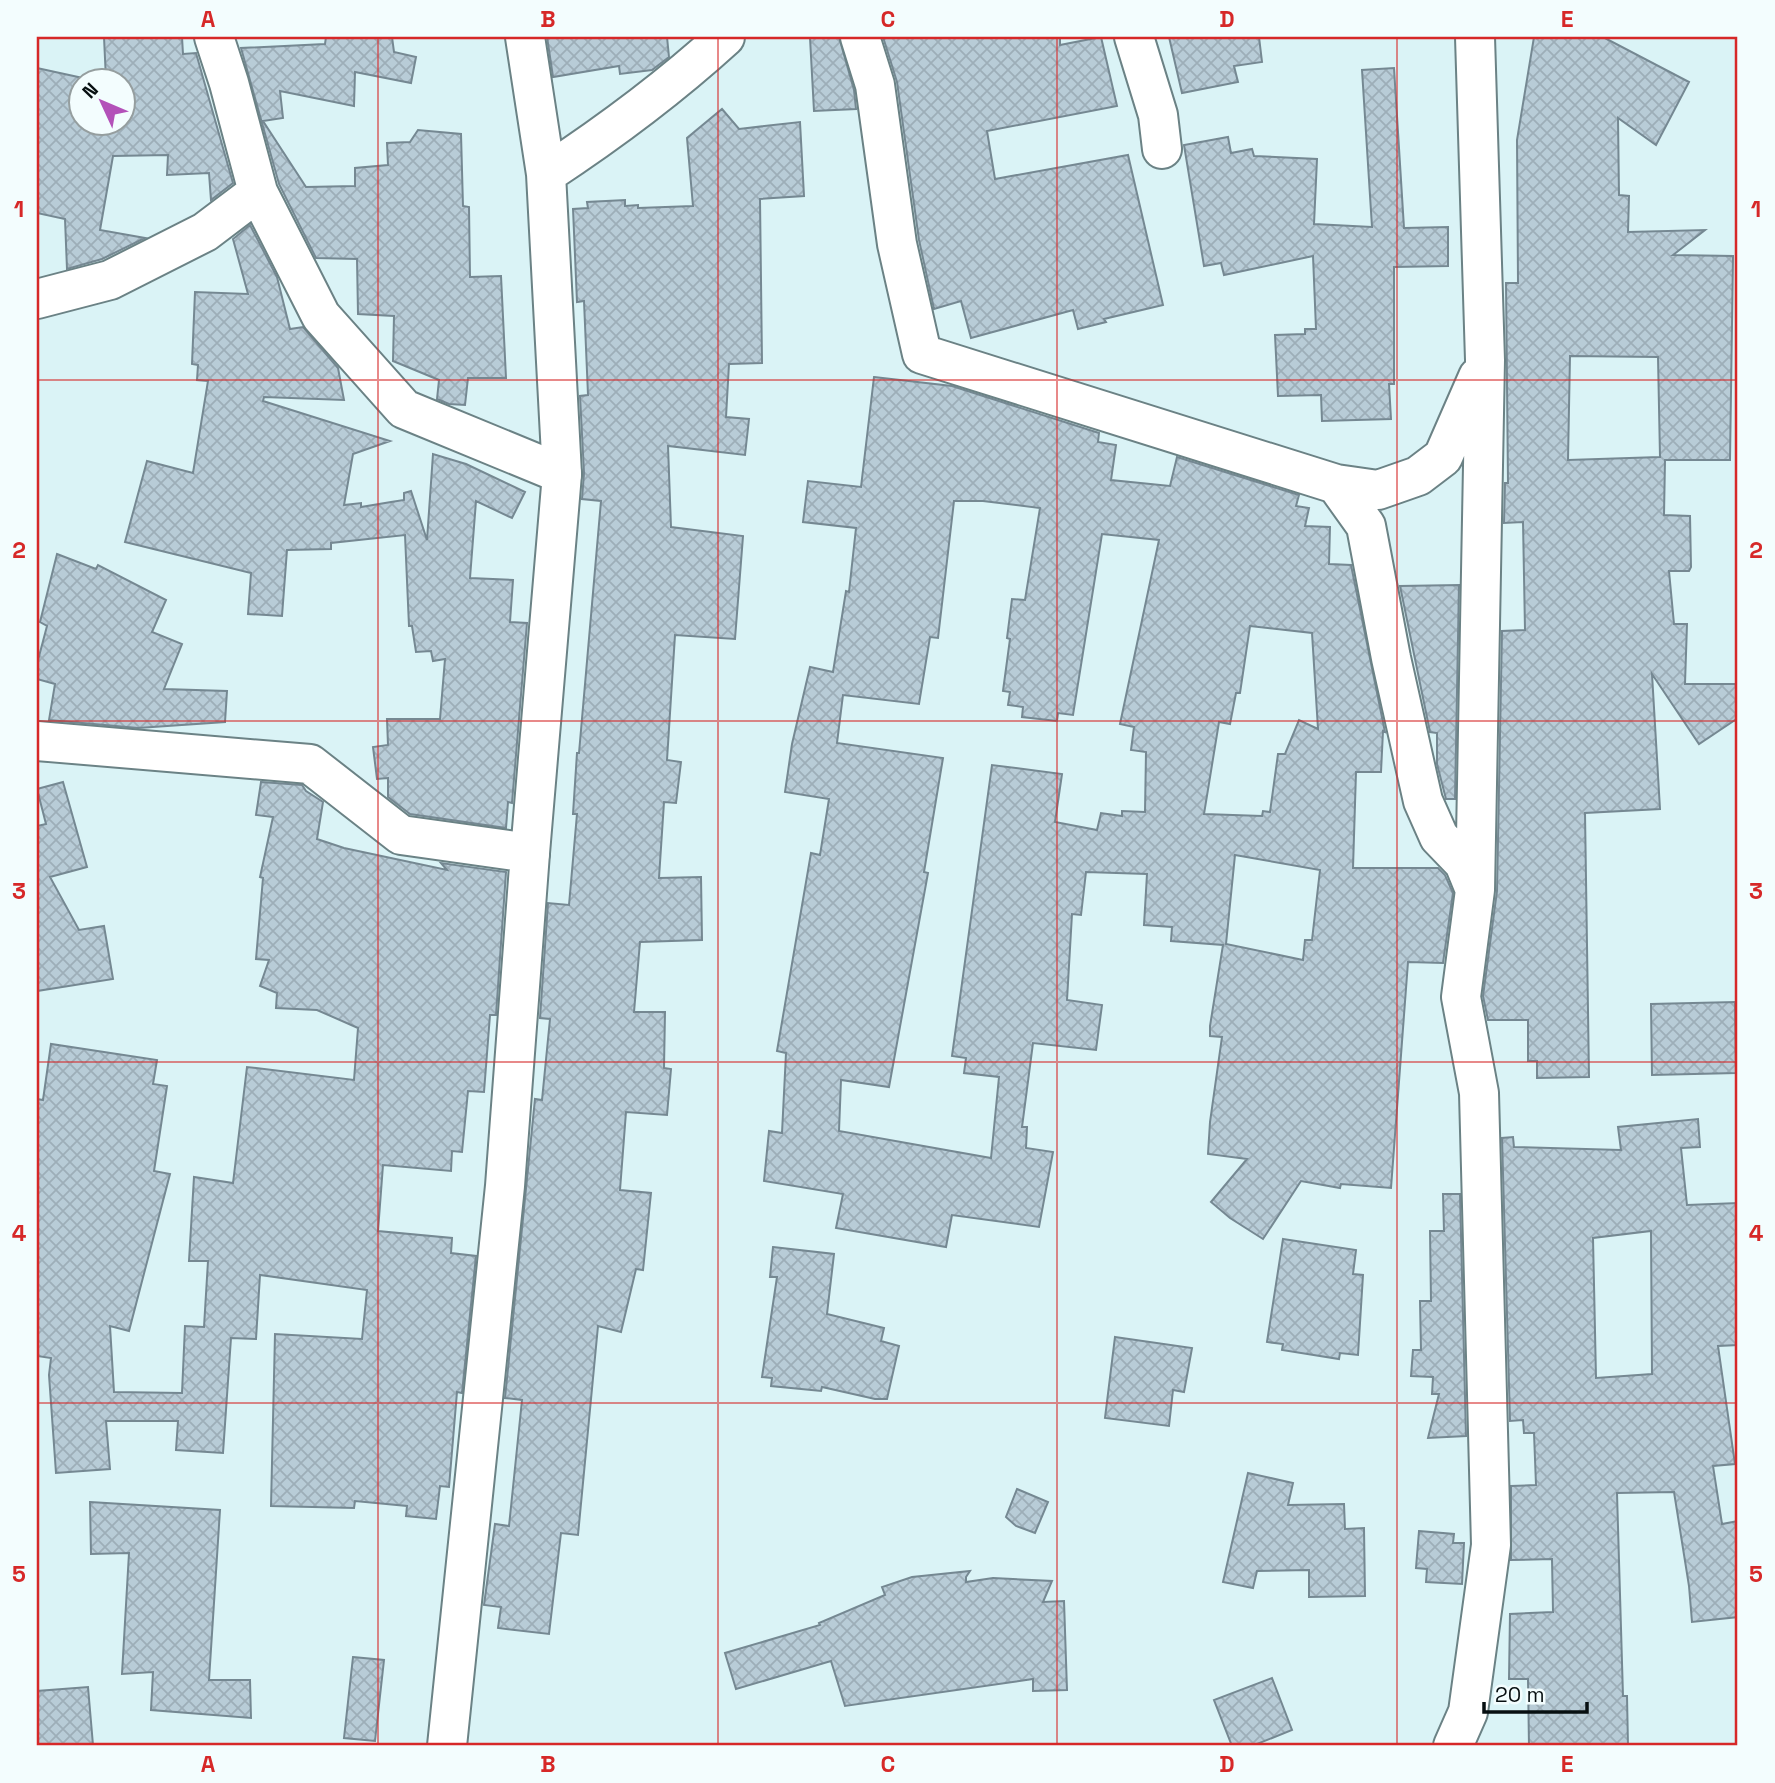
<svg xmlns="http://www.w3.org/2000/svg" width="1775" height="1783" font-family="'Space Grotesk',sans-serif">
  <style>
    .building { fill: url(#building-cross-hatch); stroke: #758892; stroke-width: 2; fill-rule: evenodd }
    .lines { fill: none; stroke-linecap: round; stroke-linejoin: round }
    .street-casing { stroke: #6b8285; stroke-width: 42 }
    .secondary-casing { stroke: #6b8285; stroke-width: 42 }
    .street { stroke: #fff; stroke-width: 38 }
    .secondary { stroke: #fff; stroke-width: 38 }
    .grid { fill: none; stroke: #d62828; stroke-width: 2; stroke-opacity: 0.55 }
    .neatline { fill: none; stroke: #d62828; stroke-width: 2.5 }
    .grid-label { font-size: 23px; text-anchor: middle; font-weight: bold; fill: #d62828 }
  </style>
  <defs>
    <pattern id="building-cross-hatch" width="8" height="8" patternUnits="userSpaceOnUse" patternTransform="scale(1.75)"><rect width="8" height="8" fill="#b8ccd7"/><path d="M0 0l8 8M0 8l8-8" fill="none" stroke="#9daeb8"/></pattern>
  </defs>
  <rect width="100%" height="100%" fill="#daf3f6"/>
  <path class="building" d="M 104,37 L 182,37 L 183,54 L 196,53 L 233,183 L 211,200 L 209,173 L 167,175 L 168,155 L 113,156 L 100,230 L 145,238 L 102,259 L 67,269 L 65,219 L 37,213 L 37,68 L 92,80 L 80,80 L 80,122 L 122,122 L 122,80 L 106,80 Z
    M 326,37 L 392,37 L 394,52 L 416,57 L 411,83 L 355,72 L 354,106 L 280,91 L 283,118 L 263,121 L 306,187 L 355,186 L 355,168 L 388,165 L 387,143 L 410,142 L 418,130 L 461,134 L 463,206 L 469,207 L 470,277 L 501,276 L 506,378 L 468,378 L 465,405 L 449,404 L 437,399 L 439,380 L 393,361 L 394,316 L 358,314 L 357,259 L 316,258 L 279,184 L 241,48 L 325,44 Z
    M 547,37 L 667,37 L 669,57 L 652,70 L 620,74 L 619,66 L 553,77 Z
    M 833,37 L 839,37 L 854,90 L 856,109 L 814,111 L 810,38 Z
    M 883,37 L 1060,37 L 1060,45 L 1101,37 L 1117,106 L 987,131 L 995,179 L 1128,155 L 1163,305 L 1104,319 L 1106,322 L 1078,329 L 1073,310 L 971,338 L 961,301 L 934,309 L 919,240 L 897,82 Z
    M 1169,37 L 1259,37 L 1262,62 L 1234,66 L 1238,82 L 1182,93 Z
    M 1534,37 L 1603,37 L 1689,82 L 1656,145 L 1618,118 L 1619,195 L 1629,196 L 1628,232 L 1705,230 L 1673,255 L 1733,256 L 1730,460 L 1665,460 L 1664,515 L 1690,516 L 1691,567 L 1689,571 L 1669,571 L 1674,624 L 1687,624 L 1685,684 L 1738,684 L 1738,718 L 1699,744 L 1652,674 L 1660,809 L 1585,813 L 1589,1077 L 1537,1078 L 1537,1061 L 1528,1061 L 1528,1020 L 1488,1020 L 1483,996 L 1497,891 L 1502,631 L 1525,630 L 1523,522 L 1504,523 L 1505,483 L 1508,483 L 1506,283 L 1518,283 L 1517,140 ZM 1570,356 L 1658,357 L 1660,457 L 1568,460 Z
    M 1394,68 L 1404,228 L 1448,227 L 1448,266 L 1394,267 L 1394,384 L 1389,384 L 1391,419 L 1322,421 L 1321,395 L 1278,396 L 1275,335 L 1305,334 L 1305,329 L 1316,329 L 1313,256 L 1224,275 L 1221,263 L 1204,266 L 1184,145 L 1228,137 L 1231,153 L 1252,149 L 1254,156 L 1317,159 L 1314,224 L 1372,227 L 1362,70 Z
    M 722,109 L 739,129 L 800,122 L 804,196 L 760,199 L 762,363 L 729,364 L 726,417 L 749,419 L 745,455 L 668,446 L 671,527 L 743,536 L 735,639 L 675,635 L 667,760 L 681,762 L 676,803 L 664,802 L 659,878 L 701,877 L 702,940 L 640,942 L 634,1012 L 665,1012 L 664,1068 L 671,1069 L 667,1115 L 626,1112 L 620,1190 L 651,1193 L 643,1270 L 636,1269 L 621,1332 L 598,1326 L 578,1535 L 561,1533 L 549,1634 L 498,1628 L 501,1607 L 484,1605 L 495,1524 L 509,1526 L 522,1400 L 505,1398 L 535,1099 L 542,1100 L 550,1019 L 540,1018 L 548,903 L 569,905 L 577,814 L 573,814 L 577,753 L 579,753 L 601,501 L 582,499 L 584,473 L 580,396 L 588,395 L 584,301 L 577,302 L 573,209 L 588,208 L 587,202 L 625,200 L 625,206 L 638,205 L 638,208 L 693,206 L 687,138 Z
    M 250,225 L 277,277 L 290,329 L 303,327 L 338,368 L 344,400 L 264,397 L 263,401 L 390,441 L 353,454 L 344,505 L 361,503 L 361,507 L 391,502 L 404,500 L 404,493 L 411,491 L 427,540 L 433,454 L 466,464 L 525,492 L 512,518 L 476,501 L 470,578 L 513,580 L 510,622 L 527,623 L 512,803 L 508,802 L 506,828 L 410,814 L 388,797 L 388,778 L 377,779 L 373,747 L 388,745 L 387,719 L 440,719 L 445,659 L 433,661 L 431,651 L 416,652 L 412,626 L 409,626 L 405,535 L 331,543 L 331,549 L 287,550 L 282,616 L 248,614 L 251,573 L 125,542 L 147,461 L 193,473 L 208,381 L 197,380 L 198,365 L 192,364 L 195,292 L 248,294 L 233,239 Z
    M 874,377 L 952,386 L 1099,433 L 1098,442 L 1116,445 L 1111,480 L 1170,486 L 1177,457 L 1299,495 L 1296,506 L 1309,508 L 1305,526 L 1330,527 L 1329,564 L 1351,565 L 1385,732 L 1383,731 L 1381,772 L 1356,772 L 1353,868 L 1438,868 L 1445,875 L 1453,893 L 1443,963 L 1408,962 L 1391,1188 L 1341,1184 L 1340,1188 L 1301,1181 L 1263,1239 L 1230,1218 L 1211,1202 L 1247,1159 L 1208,1154 L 1210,1122 L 1222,1037 L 1210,1036 L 1210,1026 L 1223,945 L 1171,941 L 1172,927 L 1144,925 L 1147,874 L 1086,872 L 1081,915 L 1072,914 L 1067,1000 L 1102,1005 L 1096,1050 L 1033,1043 L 1022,1127 L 1027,1127 L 1026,1148 L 1053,1152 L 1039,1227 L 952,1215 L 946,1247 L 836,1228 L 843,1194 L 764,1181 L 769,1131 L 782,1133 L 786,1053 L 777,1051 L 811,853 L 820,855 L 829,799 L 785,792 L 792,744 L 810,667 L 833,672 L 846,591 L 849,592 L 856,528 L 803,522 L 808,481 L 861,487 ZM 954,501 L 983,501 L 1040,508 L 1025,600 L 1012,599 L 1007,638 L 1010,639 L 1003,691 L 1010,692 L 1008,705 L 1023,707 L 1022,717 L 1057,721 L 1058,713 L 1073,715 L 1102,534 L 1159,540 L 1120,724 L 1134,727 L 1131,750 L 1146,752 L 1145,812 L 1122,811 L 1122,816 L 1101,813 L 1097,830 L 1055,822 L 1062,774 L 992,765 L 952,1056 L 966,1058 L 964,1073 L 999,1077 L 991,1158 L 839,1131 L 841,1080 L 889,1087 L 928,873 L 924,872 L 943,758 L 837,743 L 843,695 L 919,704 L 930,637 L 938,638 ZM 1250,626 L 1312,633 L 1318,729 L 1299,720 L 1285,754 L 1278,754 L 1270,812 L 1263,811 L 1262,816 L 1204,814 L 1219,722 L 1230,724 L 1236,693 L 1240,693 ZM 1235,855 L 1320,870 L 1312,940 L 1305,940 L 1303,960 L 1226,944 Z
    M 57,554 L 96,569 L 98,565 L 166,600 L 152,632 L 182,644 L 164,689 L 227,691 L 225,722 L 138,728 L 49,720 L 55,684 L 37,679 L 37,664 L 47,626 L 40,622 Z
    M 1459,585 L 1455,799 L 1446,799 L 1437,764 L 1437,733 L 1430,732 L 1400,586 Z
    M 63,782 L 87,867 L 50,877 L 79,930 L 104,926 L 113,979 L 37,991 L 37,826 L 46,824 L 37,789 Z
    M 261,782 L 302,785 L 306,791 L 323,802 L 317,839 L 344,848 L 447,870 L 441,863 L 506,872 L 496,1015 L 490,1015 L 484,1092 L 468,1091 L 462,1152 L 452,1151 L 451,1171 L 383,1165 L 378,1231 L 452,1238 L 451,1253 L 476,1256 L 462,1393 L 457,1392 L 449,1487 L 440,1486 L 436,1519 L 406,1516 L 407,1506 L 355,1501 L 354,1508 L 271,1506 L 275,1334 L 362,1339 L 367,1290 L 260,1275 L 256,1339 L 231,1338 L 223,1453 L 176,1450 L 178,1421 L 106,1421 L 110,1469 L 56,1473 L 49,1375 L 51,1358 L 37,1356 L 37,1099 L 43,1100 L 51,1044 L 157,1060 L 153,1084 L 167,1086 L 154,1171 L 170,1174 L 129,1331 L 110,1326 L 114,1392 L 182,1393 L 185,1326 L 204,1327 L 208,1261 L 189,1261 L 194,1177 L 233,1183 L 247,1067 L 354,1080 L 358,1028 L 317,1010 L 276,1008 L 277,993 L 260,986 L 269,960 L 256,959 L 263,878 L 260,877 L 273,817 L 256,815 Z
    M 1735,1002 L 1736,1073 L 1652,1075 L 1651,1004 Z
    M 1698,1119 L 1700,1147 L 1681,1148 L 1687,1205 L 1738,1203 L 1738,1345 L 1718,1346 L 1735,1464 L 1713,1466 L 1722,1524 L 1738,1521 L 1738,1617 L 1692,1622 L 1689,1586 L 1674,1492 L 1617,1493 L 1623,1696 L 1627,1696 L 1628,1746 L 1529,1746 L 1528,1679 L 1509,1679 L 1510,1614 L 1553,1612 L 1552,1559 L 1511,1560 L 1511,1486 L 1536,1485 L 1534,1433 L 1524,1433 L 1523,1420 L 1510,1421 L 1502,1138 L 1513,1137 L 1514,1147 L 1621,1150 L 1618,1127 ZM 1651,1231 L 1652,1374 L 1596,1378 L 1593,1238 Z
    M 1443,1194 L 1460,1194 L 1466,1436 L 1428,1438 L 1439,1394 L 1432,1394 L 1433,1377 L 1411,1376 L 1413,1350 L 1421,1350 L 1420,1301 L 1431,1301 L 1430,1231 L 1444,1231 Z
    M 1283,1239 L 1356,1250 L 1353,1274 L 1363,1275 L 1358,1355 L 1340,1353 L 1339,1359 L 1282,1350 L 1283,1344 L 1267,1342 Z
    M 773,1247 L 834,1254 L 827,1314 L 884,1328 L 881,1341 L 899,1346 L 887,1399 L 875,1399 L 822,1387 L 821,1391 L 771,1386 L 772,1378 L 762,1377 L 777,1277 L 770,1277 Z
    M 1115,1337 L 1192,1348 L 1184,1392 L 1173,1390 L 1169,1426 L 1105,1418 Z
    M 1248,1473 L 1293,1483 L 1288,1505 L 1344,1504 L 1345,1529 L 1364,1528 L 1365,1596 L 1309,1597 L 1309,1570 L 1257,1571 L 1253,1588 L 1223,1582 Z
    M 1017,1489 L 1048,1502 L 1035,1533 L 1016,1526 L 1006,1517 Z
    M 90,1502 L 220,1510 L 209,1680 L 250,1680 L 251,1718 L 151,1710 L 153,1672 L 122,1674 L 129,1553 L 91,1554 Z
    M 1419,1531 L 1454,1534 L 1453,1543 L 1464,1543 L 1462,1584 L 1426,1582 L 1427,1569 L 1416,1568 Z
    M 970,1571 L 966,1577 L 966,1582 L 993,1578 L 1052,1581 L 1043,1602 L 1064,1601 L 1067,1690 L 1033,1691 L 1033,1679 L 845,1706 L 831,1661 L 736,1689 L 725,1653 L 820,1625 L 819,1623 L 885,1595 L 882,1587 L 912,1577 Z
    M 353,1657 L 384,1660 L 375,1741 L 344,1738 Z
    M 1272,1678 L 1292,1730 L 1252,1746 L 1232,1746 L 1214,1700 Z
    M 88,1687 L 93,1745 L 37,1746 L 37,1691 Z"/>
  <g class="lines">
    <g class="street-casing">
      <path id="street" d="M 214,37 L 229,83 L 258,192 L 321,316 L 404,409 L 562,474
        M 860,37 L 875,85 L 897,244 L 922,354 L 1336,484 L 1366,526 L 1391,658 L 1423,801 L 1439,837 L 1464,863 L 1475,890
        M 1134,37 L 1158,115 L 1162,149
        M 37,299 L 110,280 L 205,232 L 258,192
        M 1336,484 L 1378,490 L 1418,476 L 1443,457 L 1478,377
        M 37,741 L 310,764 L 401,835 L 530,853
        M 1453,1746 L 1468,1712 L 1491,1545 L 1479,1093 L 1461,997 L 1475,890 L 1485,360 L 1475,37"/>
    </g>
    <g class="secondary-casing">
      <path id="secondary" d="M 525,37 L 546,174
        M 447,1746 L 505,1186 L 530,853 L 562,474 L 546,174 C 610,132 669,88 725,37"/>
    </g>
    <use href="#street" class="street"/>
    <use href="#secondary" class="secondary"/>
  </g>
  <path class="grid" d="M 378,37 L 378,1746M 718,37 L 718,1746M 1057,37 L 1057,1746M 1397,37 L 1397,1746M 37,380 L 1738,380M 37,721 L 1738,721M 37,1062 L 1738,1062M 37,1403 L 1738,1403"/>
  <rect width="1775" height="1783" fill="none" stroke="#f3fdfe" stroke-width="77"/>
  <g transform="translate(102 102) rotate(314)"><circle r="33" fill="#f3fdfe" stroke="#959e9f" stroke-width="2"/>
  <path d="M0-5L12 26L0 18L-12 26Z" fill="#b351b9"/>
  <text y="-10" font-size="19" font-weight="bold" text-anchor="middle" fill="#070f11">N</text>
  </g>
  <path d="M1484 1702v10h103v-10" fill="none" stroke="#070f11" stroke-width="3.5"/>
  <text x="1495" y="1702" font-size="21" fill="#070f11" stroke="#f3fdfe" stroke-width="5" paint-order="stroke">20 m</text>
  <rect x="38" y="38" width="1698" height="1706" class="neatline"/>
  <g class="grid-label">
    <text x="208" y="27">A</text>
    <text x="548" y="27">B</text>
    <text x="888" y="27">C</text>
    <text x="1227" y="27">D</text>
    <text x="1567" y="27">E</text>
    <text x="19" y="217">1</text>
    <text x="1756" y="217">1</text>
    <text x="19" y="558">2</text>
    <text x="1756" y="558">2</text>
    <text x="19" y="899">3</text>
    <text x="1756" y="899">3</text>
    <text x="19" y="1241">4</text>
    <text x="1756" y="1241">4</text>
    <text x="19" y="1582">5</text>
    <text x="1756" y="1582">5</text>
    <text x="208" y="1772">A</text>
    <text x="548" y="1772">B</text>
    <text x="888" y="1772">C</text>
    <text x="1227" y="1772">D</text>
    <text x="1567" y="1772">E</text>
  </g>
</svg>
